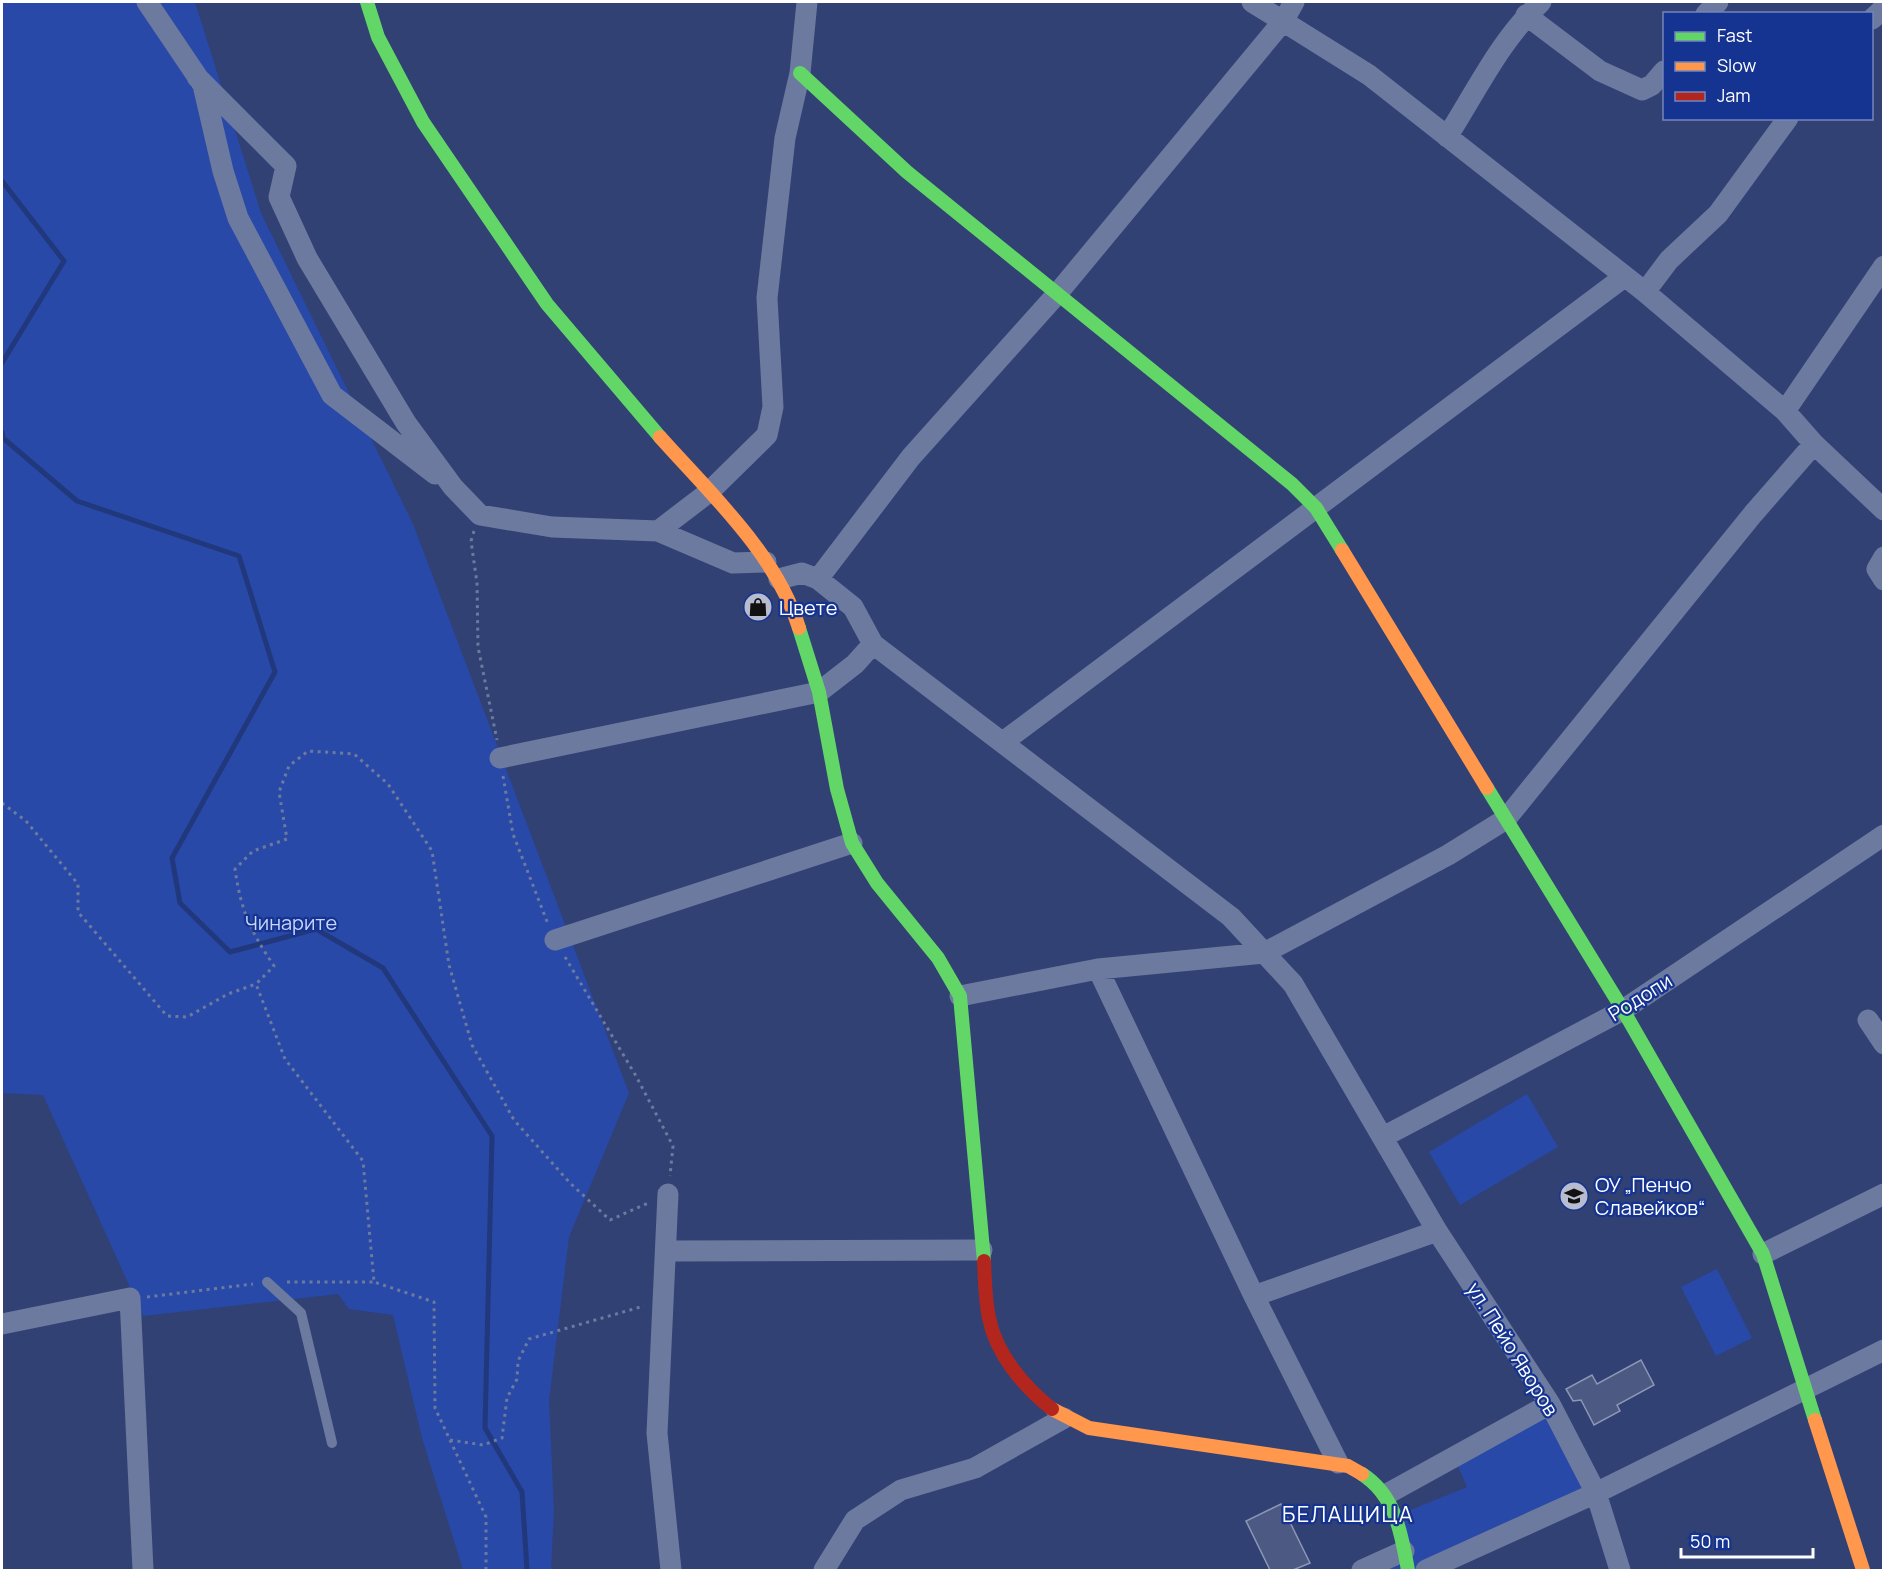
<svg xmlns="http://www.w3.org/2000/svg" width="1885" height="1572" font-family="Manrope,sans-serif">
  <style>
    .green { fill: #2849a7 }
    .lines { fill: none; stroke-linecap: round; stroke-linejoin: round }
    .stream { stroke: #22387d; stroke-width: 5 }
    .building { fill: #4c5982; stroke: #8d97b5; stroke-width: 1.5 }
    .path { stroke: #6d7a9f; stroke-width: 3; stroke-dasharray: 3 4.5; stroke-linecap: butt }
    .lane { stroke: #6d7a9f; stroke-width: 10 }
    .street { stroke: #6d7a9f; stroke-width: 21 }
    .fast { stroke: #63d668; stroke-width: 14 }
    .slow { stroke: #ff974d; stroke-width: 14 }
    .jam { stroke: #b3261e; stroke-width: 14 }
    .labels { text-anchor: middle; dominant-baseline: central; stroke-width: 4.5; stroke-linejoin: round; paint-order: stroke }
    .poi-label { font-size: 20px; fill: #fff; stroke: #153390; text-anchor: start }
    .park-label { font-size: 20px; fill: #c8d5fc; stroke: #153390 }
    .street-label { font-size: 20px; fill: #fff; stroke: #153390 }
    .quarter-label { font-size: 22px; letter-spacing: 1.5px; fill: #fff; stroke: #153390 }
  </style>
  <rect width="100%" height="100%" fill="#314174"/>
  <path class="green" d="M 2,2 L 195,2 L 261,213 L 413,524 L 629,1093 L 569,1237 L 549,1401 L 554,1511 L 551,1570 L 463,1570 L 422,1438 L 393,1315 L 349,1309 L 338,1294 L 143,1316 L 43,1095 L 2,1093 Z
    M 1527,1094 L 1558,1147 L 1460,1205 L 1429,1152 Z
    M 1717,1269 L 1752,1338 L 1716,1356 L 1681,1287 Z
    M 1550,1404 L 1596,1493 L 1426,1570 L 1362,1570 L 1404,1551 L 1396,1516 L 1467,1487 L 1454,1457 Z"/>
  <g class="lines">
    <path class="stream" d="M 2,181 L 64,261 L 2,363
      M 2,432 L 3,438 L 77,501 L 239,556 L 275,672 L 172,858 L 180,903 L 230,952 L 316,929 L 383,968 L 492,1136 L 485,1428 L 522,1492 L 527,1570"/>
  </g>
  <path class="building" d="M 1641,1360 L 1654,1385 L 1617,1405 L 1620,1411 L 1594,1425 L 1581,1400 L 1573,1401 L 1566,1389 L 1592,1375 L 1597,1384 Z
    M 1281,1504 L 1310,1563 L 1293,1570 L 1270,1570 L 1246,1521 Z"/>
  <g class="lines">
    <path class="path" d="M 474,531 L 471,541 L 477,583 L 478,647 L 497,740
      M 503,776 L 513,834 L 548,924
      M 2,803 L 26,821 L 78,884 L 78,912 L 167,1016 L 187,1017 L 228,994 L 256,984
      M 565,957 L 636,1076 L 673,1146 L 670,1176
      M 287,1282 L 373,1282
      M 147,1297 L 253,1284
      M 450,1440 L 483,1445 L 502,1438 L 507,1398 L 517,1379 L 518,1361 L 529,1339 L 644,1306
      M 486,1570 L 486,1517 L 435,1408 L 434,1302 L 374,1282 L 363,1161 L 285,1059 L 256,984 L 274,966 C 250,930 241,911 235,869 L 253,851 L 287,839 L 279,792 L 289,766 L 308,751 L 354,754 L 388,784 L 432,851 L 449,965 L 472,1045 L 514,1120 L 570,1183 L 610,1220 L 648,1203"/>
    <path class="lane" d="M 267,1282 L 301,1313 L 332,1443"/>
    <path class="street" d="M 147,2 L 203,85 L 223,171 L 238,218 L 332,395 L 435,474
      M 1252,2 L 1369,75 L 1645,292 L 1785,411 L 1814,444 L 1884,510
      M 1706,14 L 1718,2
      M 1526,15 L 1600,71 L 1642,90 L 1652,85 L 1664,71
      M 1872,19 L 1884,8
      M 197,77 L 286,166 L 279,197 L 307,258 L 406,423 L 453,487 L 480,515 L 552,527 L 658,531 L 709,492 L 767,435 L 773,407 L 767,298 L 785,138 L 800,73 L 807,2
      M 1447,137 C 1477,90 1500,40 1541,2
      M 1645,292 L 1669,260 L 1718,214 L 1788,118
      M 1785,411 L 1884,266
      M 658,531 L 733,563 L 766,562
      M 1884,557 L 1877,569 L 1884,580
      M 818,579 L 911,457 L 1057,294 L 1284,20 L 1294,2
      M 873,644 L 1231,917 L 1293,984 L 1437,1231 L 1550,1404 L 1596,1493 L 1620,1570
      M 1003,742 L 1624,277
      M 500,758 L 819,692 L 855,664 L 873,644 L 853,607 L 818,579 L 802,573 L 779,579
      M 555,940 L 852,843
      M 1098,969 L 1254,1296 L 1338,1463
      M 960,996 L 1098,969 L 1264,953 L 1448,855 L 1506,819 L 1753,514 L 1814,444
      M 1868,1020 L 1884,1044
      M 1383,1137 L 1623,1010 L 1884,835
      M 668,1194 L 657,1433 L 671,1570
      M 667,1251 L 982,1250
      M 1763,1254 L 1884,1194
      M 1254,1296 L 1437,1231
      M 2,1324 L 130,1298 L 143,1570
      M 1387,1494 L 1550,1404
      M 824,1570 L 855,1520 L 901,1490 L 975,1468 L 1064,1418
      M 1362,1570 L 1404,1551
      M 1426,1570 L 1596,1493 L 1884,1350"/>
    <path class="fast" d="M 367,2 L 378,37 L 423,122 L 547,304 L 660,437
      M 800,73 L 907,172 L 1292,484 L 1316,508 L 1342,550
      M 799,628 L 819,692 L 837,789 L 852,843 L 877,883 L 938,958 L 960,996 L 984,1261
      M 1487,788 L 1623,1010 L 1763,1254 L 1815,1420
      M 1362,1474 C 1396,1496 1401,1533 1408,1570"/>
    <path class="slow" d="M 660,437 C 710,493 777,555 799,628
      M 1342,550 L 1487,788
      M 1052,1409 L 1089,1428 L 1348,1466 L 1362,1474
      M 1815,1420 L 1863,1570"/>
    <path class="jam" d="M 984,1261 C 985,1280 985,1299 989,1318 C 996,1354 1024,1387 1052,1409"/>
  </g>
  <defs>
    <g id="shop-disc" transform="scale(1.5)"><circle r="9.5" fill="#b7bcce" stroke="#153390"/><path d="M-5-2.5h2.3a2.7 3.5 0 0 1 5.4 0H5L5.5 6h-11ZM-1.5-2.5h3a1.5 2.3 0 0 0-3 0Z" fill="#111"/></g>
    <g id="school-disc" transform="scale(1.5)"><circle r="9.5" fill="#b7bcce" stroke="#153390"/><path d="M0-5L7-2L0 1L-7-2ZM-4 1L0 2.5L4 1V4Q0 6-4 4Z" fill="#111"/></g>
  </defs>
  <g fill-rule="evenodd">
    <use href="#shop-disc" x="758" y="607"/>
    <use href="#school-disc" x="1574" y="1196"/>
  </g>
  <g class="labels">
    <g class="poi-label">
      <text x="779" y="607">Цвете</text>
      <text x="1595" y="1184">ОУ „Пенчо<tspan x="1595" dy="23">Славейков“</tspan></text>
    </g>
    <g class="park-label">
      <text x="291" y="922">Чинарите</text>
    </g>
    <g class="street-label">
      <text transform="translate(1640 997) rotate(-32)">Родопи</text>
      <text transform="translate(1513 1349) rotate(58)">ул. Пейо Яворов</text>
    </g>
    <g class="quarter-label">
      <text x="1348" y="1514">БЕЛАЩИЦА</text>
    </g>
  </g>
  <rect width="1885" height="1572" fill="none" stroke="#ffffff" stroke-width="6"/>
  <rect x="1663" y="12" width="210" height="108" fill="#153390" stroke="#7385bc" stroke-width="1.5"/>
  <rect x="1675" y="32" width="30" height="9" fill="#63d668" stroke="#7385bc" stroke-width="1.5"/>
  <text x="1717" y="42" font-size="18" fill="#ffffff">Fast</text>
  <rect x="1675" y="62" width="30" height="9" fill="#ff974d" stroke="#7385bc" stroke-width="1.5"/>
  <text x="1717" y="72" font-size="18" fill="#ffffff">Slow</text>
  <rect x="1675" y="92" width="30" height="9" fill="#b3261e" stroke="#7385bc" stroke-width="1.5"/>
  <text x="1717" y="102" font-size="18" fill="#ffffff">Jam</text>
  <path d="M1681 1548v9h132v-9" fill="none" stroke="#ffffff" stroke-width="3"/>
  <text x="1690" y="1548" font-size="18" fill="#ffffff" stroke="#153390" stroke-width="4.5" paint-order="stroke">50 m</text>
</svg>
